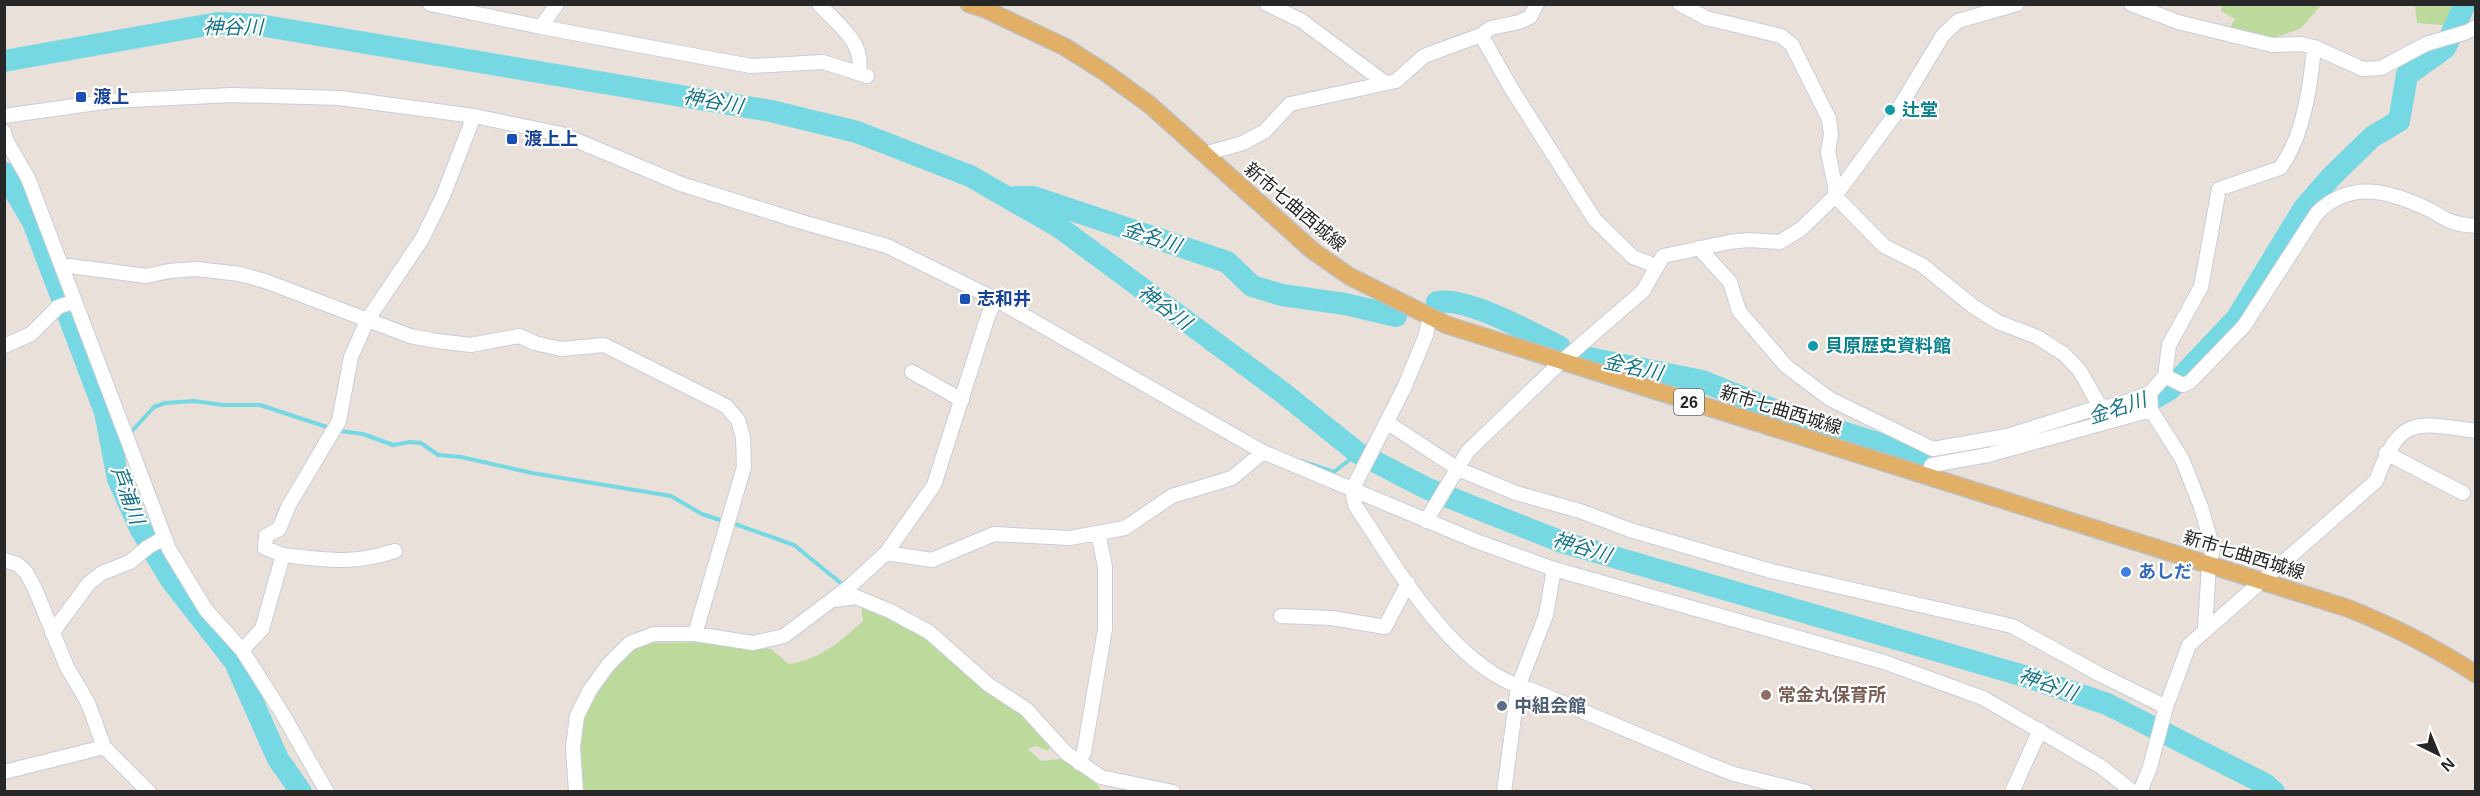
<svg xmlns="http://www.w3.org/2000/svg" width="2480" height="796" font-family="Helvetica,'Noto Sans JP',sans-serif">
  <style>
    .green { fill: #bcda9b }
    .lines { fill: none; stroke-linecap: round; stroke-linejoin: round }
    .stream { stroke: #76d8e2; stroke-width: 4 }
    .river { stroke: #76d8e2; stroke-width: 22 }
    .minor-casing { stroke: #c8ced8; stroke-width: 16 }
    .major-casing { stroke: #bebebe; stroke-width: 19 }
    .minor { stroke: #fff; stroke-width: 14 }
    .major { stroke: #e2af66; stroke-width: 16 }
    .transit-dot { fill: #1a4fb4; stroke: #fff; stroke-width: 2 }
    .culture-dot { fill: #0f9aa8; stroke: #fff; stroke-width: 2 }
    .shop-dot { fill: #3f7fe0; stroke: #fff; stroke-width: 2 }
    .education-dot { fill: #8d6e63; stroke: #fff; stroke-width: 2 }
    .service-dot { fill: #5c6f8a; stroke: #fff; stroke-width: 2 }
    .labels { text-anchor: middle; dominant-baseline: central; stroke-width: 4.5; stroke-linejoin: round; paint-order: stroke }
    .shield { fill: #fff; stroke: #686868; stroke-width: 1.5 }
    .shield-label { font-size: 16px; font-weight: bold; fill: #272727 }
    .transit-label { font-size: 18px; font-weight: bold; fill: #164399; stroke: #fff; text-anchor: start }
    .culture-label { font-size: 18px; font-weight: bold; fill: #0d838f; stroke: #fff; text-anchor: start }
    .street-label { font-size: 18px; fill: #272727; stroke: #fff }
    .shop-label { font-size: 18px; font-weight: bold; fill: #366cbe; stroke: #fff; text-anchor: start }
    .education-label { font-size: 18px; font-weight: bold; fill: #785e54; stroke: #fff; text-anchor: start }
    .service-label { font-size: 18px; font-weight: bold; fill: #4e5e75; stroke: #fff; text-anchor: start }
    .water-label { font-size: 20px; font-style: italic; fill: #1a7689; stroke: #fff }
  </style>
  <rect width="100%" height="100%" fill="#e9e0da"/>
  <path class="green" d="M 2222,5 L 2321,5 L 2301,28 L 2269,40 L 2228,31 L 2235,19 L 2221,11 Z
    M 2415,5 L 2415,4 L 2462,5 L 2454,26 L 2417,23 Z
    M 861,605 L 927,636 L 1056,734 L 1048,751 L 1036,746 L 1028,749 L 1041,761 L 1069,758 L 1092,774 L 1101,791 L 582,792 L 579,751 L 585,713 L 624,653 L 642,643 L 740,642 L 771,649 L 789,664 C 823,658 838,643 863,621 Z"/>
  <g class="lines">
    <path class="stream" d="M 132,431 L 154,407 L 165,403 L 194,401 L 223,405 L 260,405 L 330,428
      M 340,431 L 363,434 L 393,445 L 410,442 L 421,443 L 438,455 L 461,457 L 532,473 L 671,496 L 702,514 L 720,520
      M 110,437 L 122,436
      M 1301,461 L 1334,472 L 1358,453
      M 732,523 L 794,545 L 842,584"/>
    <path class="river" d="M 4,61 L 218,23 L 259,25 L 771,111 L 857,132 L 970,176 L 1059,227 L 1282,392 L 1358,453 L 1428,489 L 1562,542 L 2031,678 L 2107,704 L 2265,784 L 2274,792
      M 4,173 L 33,222 L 105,412 L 118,479 L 140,528 L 171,580 L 235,662 L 278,759 L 301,792
      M 1016,197 L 1033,197 L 1227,262 L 1252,286 L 1282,295 L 1345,304 L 1396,316
      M 1437,302 C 1468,297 1532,333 1560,347
      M 1584,357 L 1702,381 L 1779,412 L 1912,454 L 1940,454 L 1959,451
      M 2052,427 C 2090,418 2137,412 2170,389 L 2237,318 L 2304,208 L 2331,177 L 2372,137 L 2399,121 L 2407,75 L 2445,48 L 2465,4"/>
    <g class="minor-casing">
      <path id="minor" d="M 430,4 L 541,27 L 557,4
        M 819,4 C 837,24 867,44 858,73
        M 1267,4 L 1302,21 L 1384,82
        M 1680,4 L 1706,18 L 1781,36 L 1792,45 L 1829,119 L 1831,134 L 1828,152 L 1835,186 L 1835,196 L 1884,246 L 1922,265 L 1974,307 L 1998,322 L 2037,337 L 2064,354 L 2080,371 L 2099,405 L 2107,407 L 2123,403 L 2150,393 L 2165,376 L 2169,345 L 2201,287 L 2219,189 L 2280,168 C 2303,138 2311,83 2314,47
        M 2131,4 L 2178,22 L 2272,45 L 2301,44 L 2314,47 L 2363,69 L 2381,68 L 2426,44 L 2467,32 L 2476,27
        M 541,27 L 751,66 L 823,62 L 867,76
        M 1481,35 L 1511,88 L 1595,220 L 1633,257 L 1656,266
        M 4,116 L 111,101 L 232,95 L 340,98 L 474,116 L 561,134 L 681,184 L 802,222 L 887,246 L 995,299 L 1263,452 L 1476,541 L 1554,569 L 1884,662 L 1983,698 L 2100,766 L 2133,792
        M 4,132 L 6,140 L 28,178 L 169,549 L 206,610 L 242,650 L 282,713 L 327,792
        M 1204,154 L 1243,143 L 1265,131 L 1290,104 L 1396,81 L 1424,56 L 1481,35 L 1491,28 L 1519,22 L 1530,17 L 1537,4
        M 1699,248 L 1730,282 L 1739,311 L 1786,366 L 1830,399 L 1933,449 L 2007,436 L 2093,409 L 2099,405
        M 62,268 L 69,266 L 147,276 L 169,271 L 196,269 L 240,274 L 265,281 L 410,336 L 437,341 L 471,345 L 519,336 L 535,343 L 561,349 L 604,345 L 726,406 L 738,420 L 743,437 L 744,467 L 695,634
        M 1429,317 L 1426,335 L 1404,388 L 1352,490 L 1355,505 C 1395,565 1456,674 1532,690 L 1708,764 L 1734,774 L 1806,792
        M 4,346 L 31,334 L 58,307 L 75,301
        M 912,372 L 962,400
        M 2165,376 L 2183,385 L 2190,382 L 2244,326 L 2317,213 C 2352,178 2393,192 2432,211 C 2439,215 2445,220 2453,222 C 2460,225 2468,225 2476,226
        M 2150,393 L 2151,410 L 2182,459 L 2201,507 L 2213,549 L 2209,565 L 2205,628
        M 1388,423 L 1458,469 L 1516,493 L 1580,511 L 1630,530 L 1771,571 L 2012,626 L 2099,674 L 2166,707
        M 2386,453 L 2463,493
        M 1927,475 L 1932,465 L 1988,455 L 2151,410
        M 1426,521 L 1468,451 L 1561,362 L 1643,291 L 1663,256 L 1729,242 L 1749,240 L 1780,242 L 1801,229 L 1835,196 L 1894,116 L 1943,35 L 1958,21 L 2017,4
        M 886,553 L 932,560 L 994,534 L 1070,538 L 1125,528 L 1172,496 L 1232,478 L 1263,452
        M 283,555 C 329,560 350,565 395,551
        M 4,560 L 17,564 L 26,572 L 35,589 L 67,667 L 88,703 L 104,747 L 149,792
        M 834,600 L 856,597 L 890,611 L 929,632 L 989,685 L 1026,709 L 1066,753 L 1101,777 L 1173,792
        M 1281,616 L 1332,618 L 1385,627 L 1408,583
        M 52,633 L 89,583 L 102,573 L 130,562 L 148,547 L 164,538
        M 242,650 L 262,629 L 283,555 L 265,548 L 266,536 L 279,529 L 289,505 L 339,421 L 351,357 L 368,319 L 422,239 L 443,196 L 474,116
        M 1079,763 L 1084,752 L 1105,629 L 1105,567 L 1098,533
        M 4,772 L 104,747
        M 576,792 L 573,747 L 577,716 L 590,690 L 608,665 L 630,643 L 654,634 L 695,634 L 753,643 L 784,636 L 849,587 L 886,553 L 934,485 L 988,316 L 995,299
        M 1504,792 L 1518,687 L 1546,615 L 1554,569
        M 2012,792 L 2040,730
        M 2140,792 L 2150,767 L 2166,707 L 2189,645 L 2376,481 C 2400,416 2413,422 2476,431"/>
    </g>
    <g class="major-casing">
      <path id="major" d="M 969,4 L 985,9 L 1065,47 L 1106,73 L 1150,105 L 1313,251 L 1349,276 L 1447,325 L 2347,608 C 2393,626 2434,647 2476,674"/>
    </g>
    <use href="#minor" class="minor"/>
    <use href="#major" class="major"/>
  </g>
  <g class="transit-dot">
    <rect x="75" y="91" width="12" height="12" rx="3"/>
    <rect x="506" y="133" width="12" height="12" rx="3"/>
    <rect x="959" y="293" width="12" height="12" rx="3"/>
  </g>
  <g class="culture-dot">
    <circle cx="1890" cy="110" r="6"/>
    <circle cx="1813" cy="346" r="6"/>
  </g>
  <circle class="shop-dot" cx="2126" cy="572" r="6"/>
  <circle class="education-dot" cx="1766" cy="695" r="6"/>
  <circle class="service-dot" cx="1502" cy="706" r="6"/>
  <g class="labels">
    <rect class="shield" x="1674" y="389" width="30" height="26" rx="4.5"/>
    <g class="shield-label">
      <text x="1689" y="402">26</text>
    </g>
    <g class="transit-label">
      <text x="93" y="97">渡上</text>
      <text x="524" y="139">渡上上</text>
      <text x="977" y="299">志和井</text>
    </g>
    <g class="culture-label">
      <text x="1902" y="110">辻堂</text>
      <text x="1825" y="346">貝原歴史資料館</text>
    </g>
    <g class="street-label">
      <text transform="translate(1295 207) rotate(40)">新市七曲西城線</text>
      <text transform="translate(1781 410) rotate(17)">新市七曲西城線</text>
      <text transform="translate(2244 555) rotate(17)">新市七曲西城線</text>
    </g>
    <g class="shop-label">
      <text x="2138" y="572">あしだ</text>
    </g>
    <g class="education-label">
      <text x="1778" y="695">常金丸保育所</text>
    </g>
    <g class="service-label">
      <text x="1514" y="706">中組会館</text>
    </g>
    <g class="water-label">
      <text x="233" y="27">神谷川</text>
      <text transform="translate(713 101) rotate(10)">神谷川</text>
      <text transform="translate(1152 237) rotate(18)">金名川</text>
      <text transform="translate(1165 307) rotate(37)">神谷川</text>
      <text transform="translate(1633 367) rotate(12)">金名川</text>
      <text transform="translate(2117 408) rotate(-18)">金名川</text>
      <text transform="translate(128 495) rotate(70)">芦浦川</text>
      <text transform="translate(1582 547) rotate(17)">神谷川</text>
      <text transform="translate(2048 684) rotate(19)">神谷川</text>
    </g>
  </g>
  <rect width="2480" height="796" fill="none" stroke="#272727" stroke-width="12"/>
  <g transform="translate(2438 754) rotate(137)" stroke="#ffffff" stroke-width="4.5" paint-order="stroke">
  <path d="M0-4.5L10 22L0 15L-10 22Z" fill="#272727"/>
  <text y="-9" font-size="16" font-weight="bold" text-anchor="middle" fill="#272727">N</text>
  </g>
</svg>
